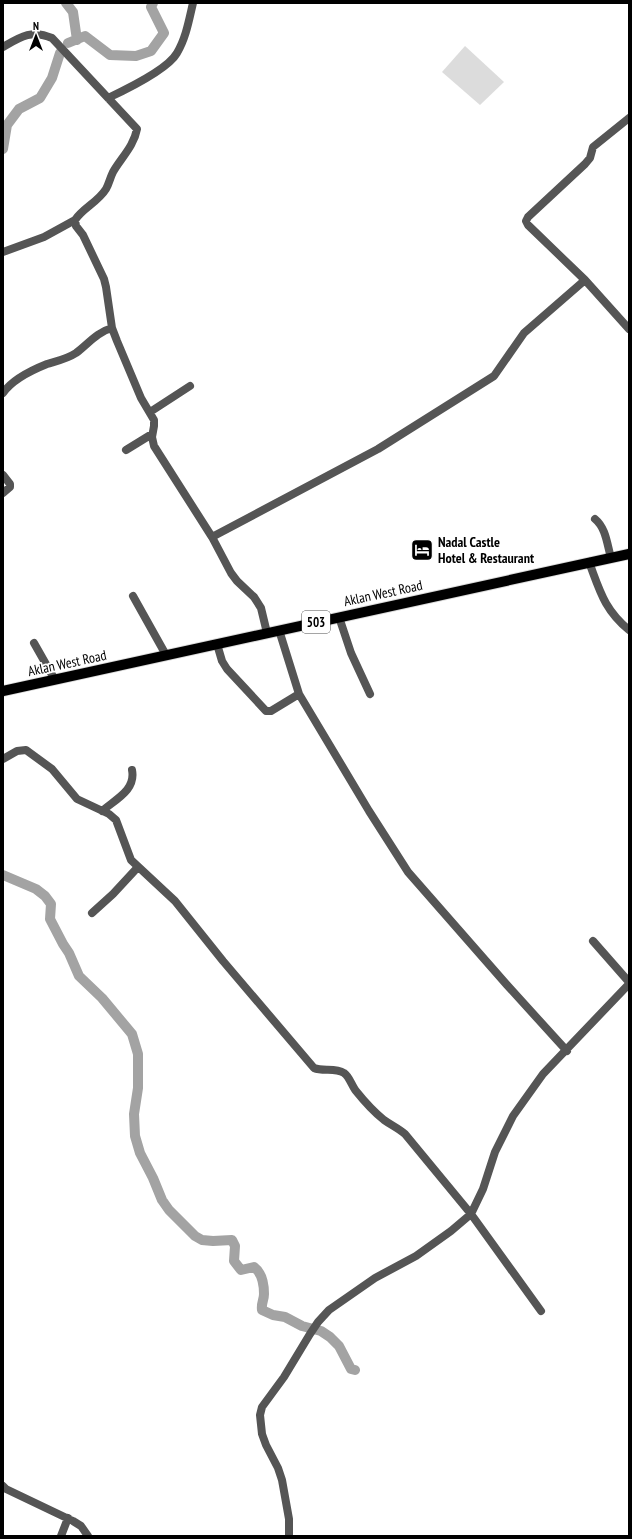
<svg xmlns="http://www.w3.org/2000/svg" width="632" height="1539" font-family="'PT Sans Narrow',sans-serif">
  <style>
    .green { fill: #dcdcdc }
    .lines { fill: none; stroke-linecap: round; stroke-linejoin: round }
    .river { stroke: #a3a3a3; stroke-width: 10 }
    .major-casing { stroke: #dbdbdb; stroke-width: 12 }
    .minor { stroke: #555; stroke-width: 8 }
    .major { stroke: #000; stroke-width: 10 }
    .labels { text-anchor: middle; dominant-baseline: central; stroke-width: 3.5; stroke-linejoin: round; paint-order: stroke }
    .shield { fill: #fff; stroke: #4c4c4c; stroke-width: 1 }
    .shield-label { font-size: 13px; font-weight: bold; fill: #000 }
    .poi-label { font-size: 14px; font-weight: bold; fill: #000; stroke: #fff; text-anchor: start }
    .street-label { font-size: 14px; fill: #000; stroke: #fff }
  </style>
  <rect width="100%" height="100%" fill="#fff"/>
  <path class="green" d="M 465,46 L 504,82 L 480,105 L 442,72 Z"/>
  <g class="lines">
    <path class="river" d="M 66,3 L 73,12 L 77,40
      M 68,43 L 85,36 L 110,55 L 136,56 L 151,51 L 164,33 L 151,7 L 153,3
      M 3,149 L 7,125 L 19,109 L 40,98 L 52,78 L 60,53
      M 3,875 L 36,889 L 45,896 L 51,904 L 50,919 L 63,944 L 69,953 L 79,976 L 102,998 L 132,1034 L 138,1054 L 138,1088 L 134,1114 L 135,1136 L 140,1153 L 153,1178 L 162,1200 L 169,1210 L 195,1236 L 202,1240 L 213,1241 L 232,1240 L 235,1246 L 234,1261 L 241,1270 L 254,1267 C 262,1273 264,1285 264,1294 C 264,1300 261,1303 262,1310 L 273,1315 L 285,1317 L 302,1326 L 321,1331 L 330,1337 L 339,1346 L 351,1369 L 355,1370"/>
    <g class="major-casing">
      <path id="major" d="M 3,691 L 629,554"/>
    </g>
    <path class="minor" d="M 3,47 C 20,37 32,29 52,38 L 137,129 C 134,146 121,158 113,172 C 110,178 109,184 106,189 C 98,202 83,208 75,220 L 76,226 L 83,235 L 104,279 L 106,287 L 112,328 L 117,341 L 141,398 L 154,420 L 154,426 L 152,437 L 154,446 L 212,537 L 231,573 L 237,581 L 254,597 L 261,608 L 267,633
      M 108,98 C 125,90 168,69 177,53 C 186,38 189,20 193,3
      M 629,118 L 593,147 L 590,158 L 585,164 L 528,217 L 526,221 L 528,225 L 585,280 L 629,329
      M 3,252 L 44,237 L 75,220
      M 3,393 C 12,380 32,370 47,364 C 57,361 67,359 76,353 C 88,344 97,332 112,328
      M 150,412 L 190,386
      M 126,450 L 152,434
      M 3,475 L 10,484 L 10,487 L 3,493
      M 595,519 C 606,528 607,544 611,558
      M 212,537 L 378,449 L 494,376 L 524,333 L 585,280
      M 589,562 C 600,591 604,609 629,630
      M 133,596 L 166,655
      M 339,617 L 351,653 L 370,694
      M 279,630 L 299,694 L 369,811 L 408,872 L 507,985 L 567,1051
      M 34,643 L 55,680
      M 217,644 L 222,661 L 227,669 L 266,711 L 271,711 L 299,694
      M 3,759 L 17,751 L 26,750 L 52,769 L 77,799 L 109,814 L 116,820 L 131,860 L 175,901 L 223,961 L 314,1068 C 323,1072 335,1067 344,1073 C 349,1076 352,1086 356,1091 C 364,1101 374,1112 384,1120 C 391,1125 398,1128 405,1134 L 471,1214 L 541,1311
      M 102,811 C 116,799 136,790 132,770
      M 92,913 L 113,894 L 138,867
      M 593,941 L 629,982
      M 3,1486 L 6,1489 L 73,1521 L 81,1526 L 88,1536
      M 61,1536 L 68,1518
      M 289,1536 L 289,1519 L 282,1480 L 278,1468 L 266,1445 L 262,1434 L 260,1415 L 262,1407 L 284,1377 L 310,1334 L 318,1322 L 329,1310 L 375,1278 L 416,1256 L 451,1231 L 471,1214 L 483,1189 L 495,1152 L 513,1116 L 543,1074 L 629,984"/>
    <use href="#major" class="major"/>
  </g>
  <defs>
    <g id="hotel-square" transform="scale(1.15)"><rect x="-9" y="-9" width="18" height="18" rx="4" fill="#000" stroke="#fff"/><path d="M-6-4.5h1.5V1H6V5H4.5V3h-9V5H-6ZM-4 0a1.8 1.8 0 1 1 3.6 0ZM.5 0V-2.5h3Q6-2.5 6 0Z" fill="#fff"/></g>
  </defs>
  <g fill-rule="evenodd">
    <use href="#hotel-square" x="422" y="550"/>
  </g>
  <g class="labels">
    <rect class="shield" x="302" y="611" width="28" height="22" rx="3"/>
    <g class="shield-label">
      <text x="316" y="622">503</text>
    </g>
    <g class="poi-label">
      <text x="438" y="542">Nadal Castle<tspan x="438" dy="16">Hotel &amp; Restaurant</tspan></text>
    </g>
    <g class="street-label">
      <text transform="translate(383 593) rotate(-12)">Aklan West Road</text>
      <text transform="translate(67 663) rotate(-12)">Aklan West Road</text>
    </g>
  </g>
  <rect width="632" height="1539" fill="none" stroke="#000000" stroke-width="8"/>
  <g transform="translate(36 36)" stroke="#ffffff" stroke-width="3" paint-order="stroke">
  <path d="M0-3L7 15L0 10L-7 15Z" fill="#000000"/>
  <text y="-6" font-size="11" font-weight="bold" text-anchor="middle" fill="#000000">N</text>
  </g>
</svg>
